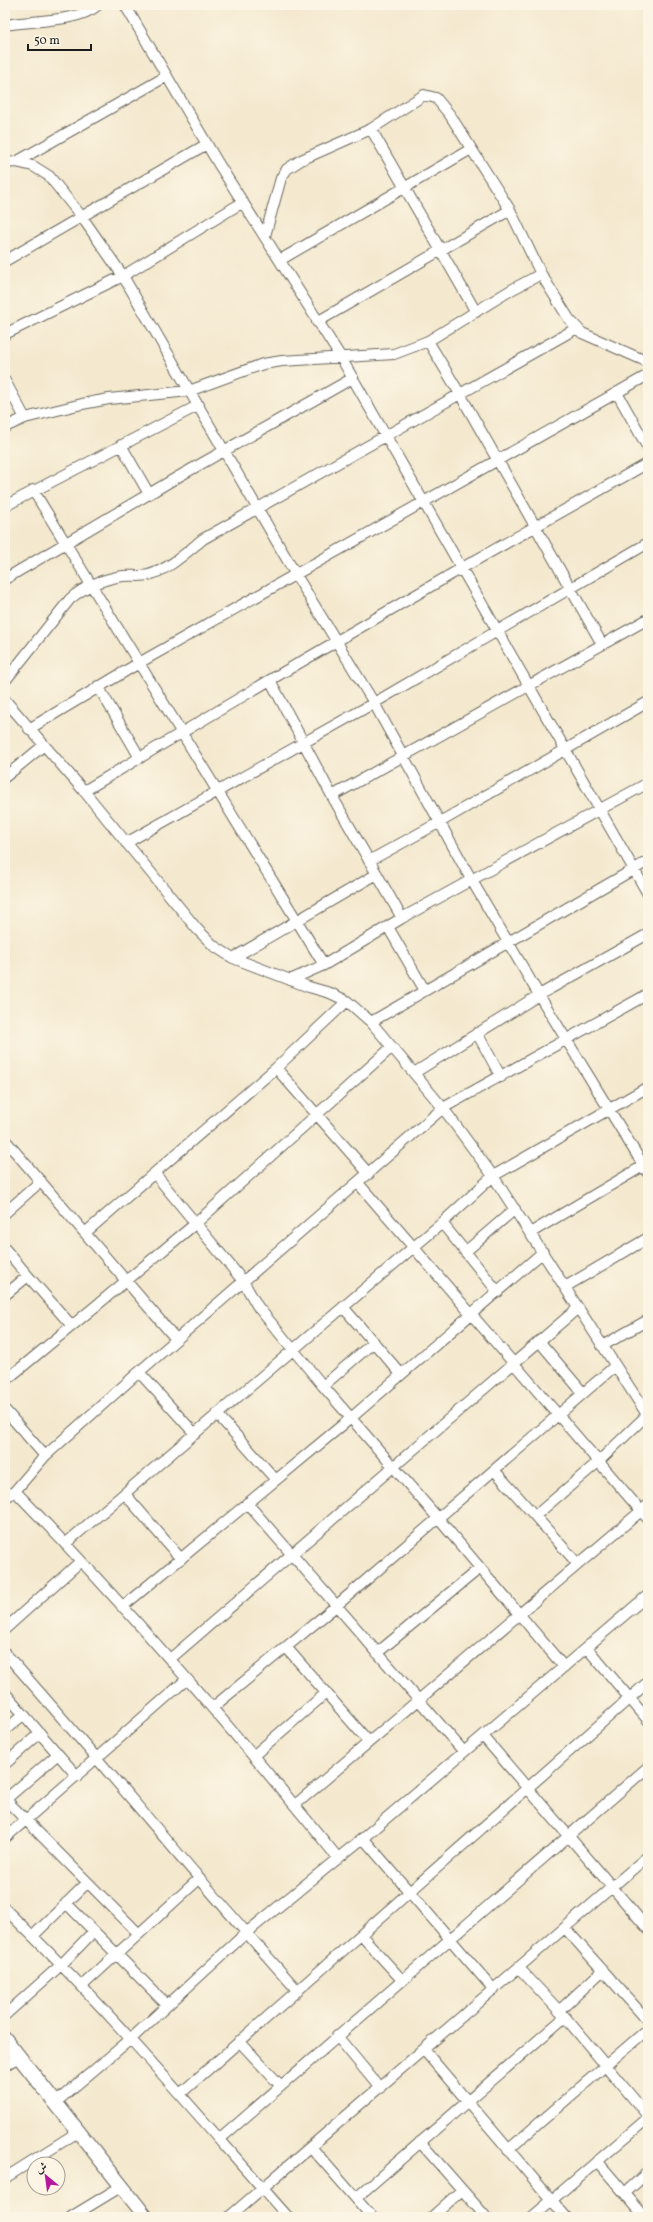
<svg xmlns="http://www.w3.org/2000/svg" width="653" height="2222" font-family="Vollkorn,Amiri,serif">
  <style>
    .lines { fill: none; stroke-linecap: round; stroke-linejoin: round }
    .street-casing { stroke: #68645b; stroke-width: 12 }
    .secondary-casing { stroke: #68645b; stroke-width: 16 }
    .street { stroke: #fff; stroke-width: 10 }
    .secondary { stroke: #fff; stroke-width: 14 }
  </style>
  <rect width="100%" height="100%" fill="#fcf5e5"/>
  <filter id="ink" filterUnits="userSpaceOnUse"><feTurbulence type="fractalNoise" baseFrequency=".025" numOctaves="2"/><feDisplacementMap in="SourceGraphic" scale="8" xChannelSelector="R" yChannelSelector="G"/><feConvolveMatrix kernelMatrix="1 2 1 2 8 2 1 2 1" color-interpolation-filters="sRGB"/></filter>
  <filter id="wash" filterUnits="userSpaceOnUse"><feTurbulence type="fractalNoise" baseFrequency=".012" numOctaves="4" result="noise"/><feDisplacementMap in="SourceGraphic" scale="16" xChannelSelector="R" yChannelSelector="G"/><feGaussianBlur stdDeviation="0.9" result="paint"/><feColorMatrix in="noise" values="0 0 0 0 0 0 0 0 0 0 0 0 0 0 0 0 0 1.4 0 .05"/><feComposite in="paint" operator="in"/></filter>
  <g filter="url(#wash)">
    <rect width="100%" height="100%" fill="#f4e9cf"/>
  </g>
  <g filter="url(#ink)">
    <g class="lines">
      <g class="street-casing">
        <path id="street" d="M 125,5 L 218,163 L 340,356 L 648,894
          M 5,25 C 31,20 77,23 98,5
          M 371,129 L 476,312
          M 16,162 L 167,76
          M 5,163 L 16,162 L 33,166 L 49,176 L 82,217 L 123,276 L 296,575 L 374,703 L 471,879 L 539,995 L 648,1173
          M 265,236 L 281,178 L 287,169 L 301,160 L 371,129 L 424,95 L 436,98 L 450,115 L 510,210 L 541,274
          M 280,260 L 471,149
          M 5,261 L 207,144
          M 317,322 L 510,210
          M 5,334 L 123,276 L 243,202
          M 428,341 L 460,394 L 602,644
          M 5,381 L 25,418
          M 617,393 L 648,448
          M 5,427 L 25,418 L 82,404 L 109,399 L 189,391 L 263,364 L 282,361 L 394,354 L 428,341 L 511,290 L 541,274 L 569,319 L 582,333 L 648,362
          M 121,445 L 149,494
          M 648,463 L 462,568 L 270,680 L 332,796 L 402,918 L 648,783
          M 33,490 L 324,965
          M 5,506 L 199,405
          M 5,579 L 176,478 L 353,378
          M 5,681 L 70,599 C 85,586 103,579 123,576 C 132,575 140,577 148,575 C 168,570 187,552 203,539 L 577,328
          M 98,686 L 140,758
          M 5,700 L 84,791 L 197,929 L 214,946 L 233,958 L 309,987 L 330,993 L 347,1001 L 371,1022 L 443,1108 L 493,1176 L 648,1416
          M 29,729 L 139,663 L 648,375
          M 5,777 L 43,746
          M 84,791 L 270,680
          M 332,796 L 648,619
          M 126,843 L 374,703 L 648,543
          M 369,861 L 440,822 L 648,702
          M 388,927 L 424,989
          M 233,958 L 377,874
          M 290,980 L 324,965 L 402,918
          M 371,1022 L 648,861
          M 477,1033 L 501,1077
          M 276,1068 L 369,1174
          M 414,1073 L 539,995 L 648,934
          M 5,1140 L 176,1339
          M 155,1174 L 243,1281 L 258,1307 L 323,1386 L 437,1517 L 564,1667
          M 358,1183 L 648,1519
          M 5,1213 L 41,1181
          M 442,1223 L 498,1292
          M 85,1233 L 276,1068 L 347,1001
          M 530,1233 L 648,1163
          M 5,1249 L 28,1276
          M 465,1252 L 515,1209
          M 565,1287 L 648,1238
          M 5,1295 L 28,1276 L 72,1326
          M 343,1307 L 401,1374
          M 539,1341 L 583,1393
          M 602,1346 L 648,1320
          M 139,1372 L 195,1434
          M 5,1381 L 195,1224 L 392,1047
          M 323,1386 L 374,1342
          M 5,1410 L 45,1456
          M 217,1414 L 276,1480
          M 494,1470 L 577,1563
          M 15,1491 C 128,1608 235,1732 338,1858
          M 125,1494 L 181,1559
          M 5,1498 L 15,1491 L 45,1456 L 139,1372 L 443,1108 L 648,994
          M 247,1503 L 464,1752
          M 535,1516 L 598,1462 L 648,1414
          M 65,1544 L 442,1223 L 493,1176 L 648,1087
          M 122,1607 L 351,1418 L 543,1252
          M 5,1629 L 81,1561
          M 286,1647 L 369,1742
          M 587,1648 L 648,1720
          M 5,1653 C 104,1764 198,1880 298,1991
          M 377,1653 L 480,1568
          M 170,1659 L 578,1308
          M 5,1693 L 77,1776
          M 212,1708 L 336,1606 L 615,1366
          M 5,1730 L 23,1715
          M 483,1736 L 648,1929
          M 253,1756 L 326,1693
          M 5,1764 L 40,1733
          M 5,1799 L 139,1934
          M 5,1800 L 58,1754
          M 295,1805 L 648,1505
          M 5,1838 L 187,1679
          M 363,1838 L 494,1990
          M 66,1903 L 167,2005
          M 5,1909 C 106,2006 195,2112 288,2217
          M 565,1928 L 648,2021
          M 361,1935 L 402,1980
          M 33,1936 L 87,1883
          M 519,1968 L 565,2017 L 648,2116
          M 83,1985 L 200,1878
          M 559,2011 L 603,1970
          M 5,2015 L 62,1964 L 94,1931
          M 337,2036 L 380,2088
          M 239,2041 L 280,2085
          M 424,2050 L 566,2217
          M 5,2065 L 19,2057
          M 180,2094 L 648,1682
          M 55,2103 L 132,2038 L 246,1933 L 363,1838 L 648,1595
          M 220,2139 L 648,1767
          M 420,2142 L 486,2217
          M 311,2147 L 372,2217
          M 508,2150 L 648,2029
          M 597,2161 L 645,2217
          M 5,2178 L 78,2132
          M 625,2193 L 648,2172
          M 356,2198 L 565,2017
          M 71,2217 L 122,2186
          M 229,2217 L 648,1856
          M 432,2217 L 462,2190
          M 532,2217 L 648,2118"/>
      </g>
      <g class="secondary-casing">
        <path id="secondary" d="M 5,2039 L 146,2217"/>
      </g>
      <use href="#street" class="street"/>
      <use href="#secondary" class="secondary"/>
    </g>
  </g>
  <rect width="653" height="2222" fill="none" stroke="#fcf5e5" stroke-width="20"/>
  <g transform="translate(46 2176) rotate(331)"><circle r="19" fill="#fcf5e5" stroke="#a29e95"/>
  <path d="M0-3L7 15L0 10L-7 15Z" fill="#b5179e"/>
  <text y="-6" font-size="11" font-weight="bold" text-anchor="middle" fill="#1c1c1c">ش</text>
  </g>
  <path d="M28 44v6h63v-6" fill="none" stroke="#1c1c1c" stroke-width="2"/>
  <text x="34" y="44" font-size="12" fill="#1c1c1c" stroke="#fcf5e5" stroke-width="3" paint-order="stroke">50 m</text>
</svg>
